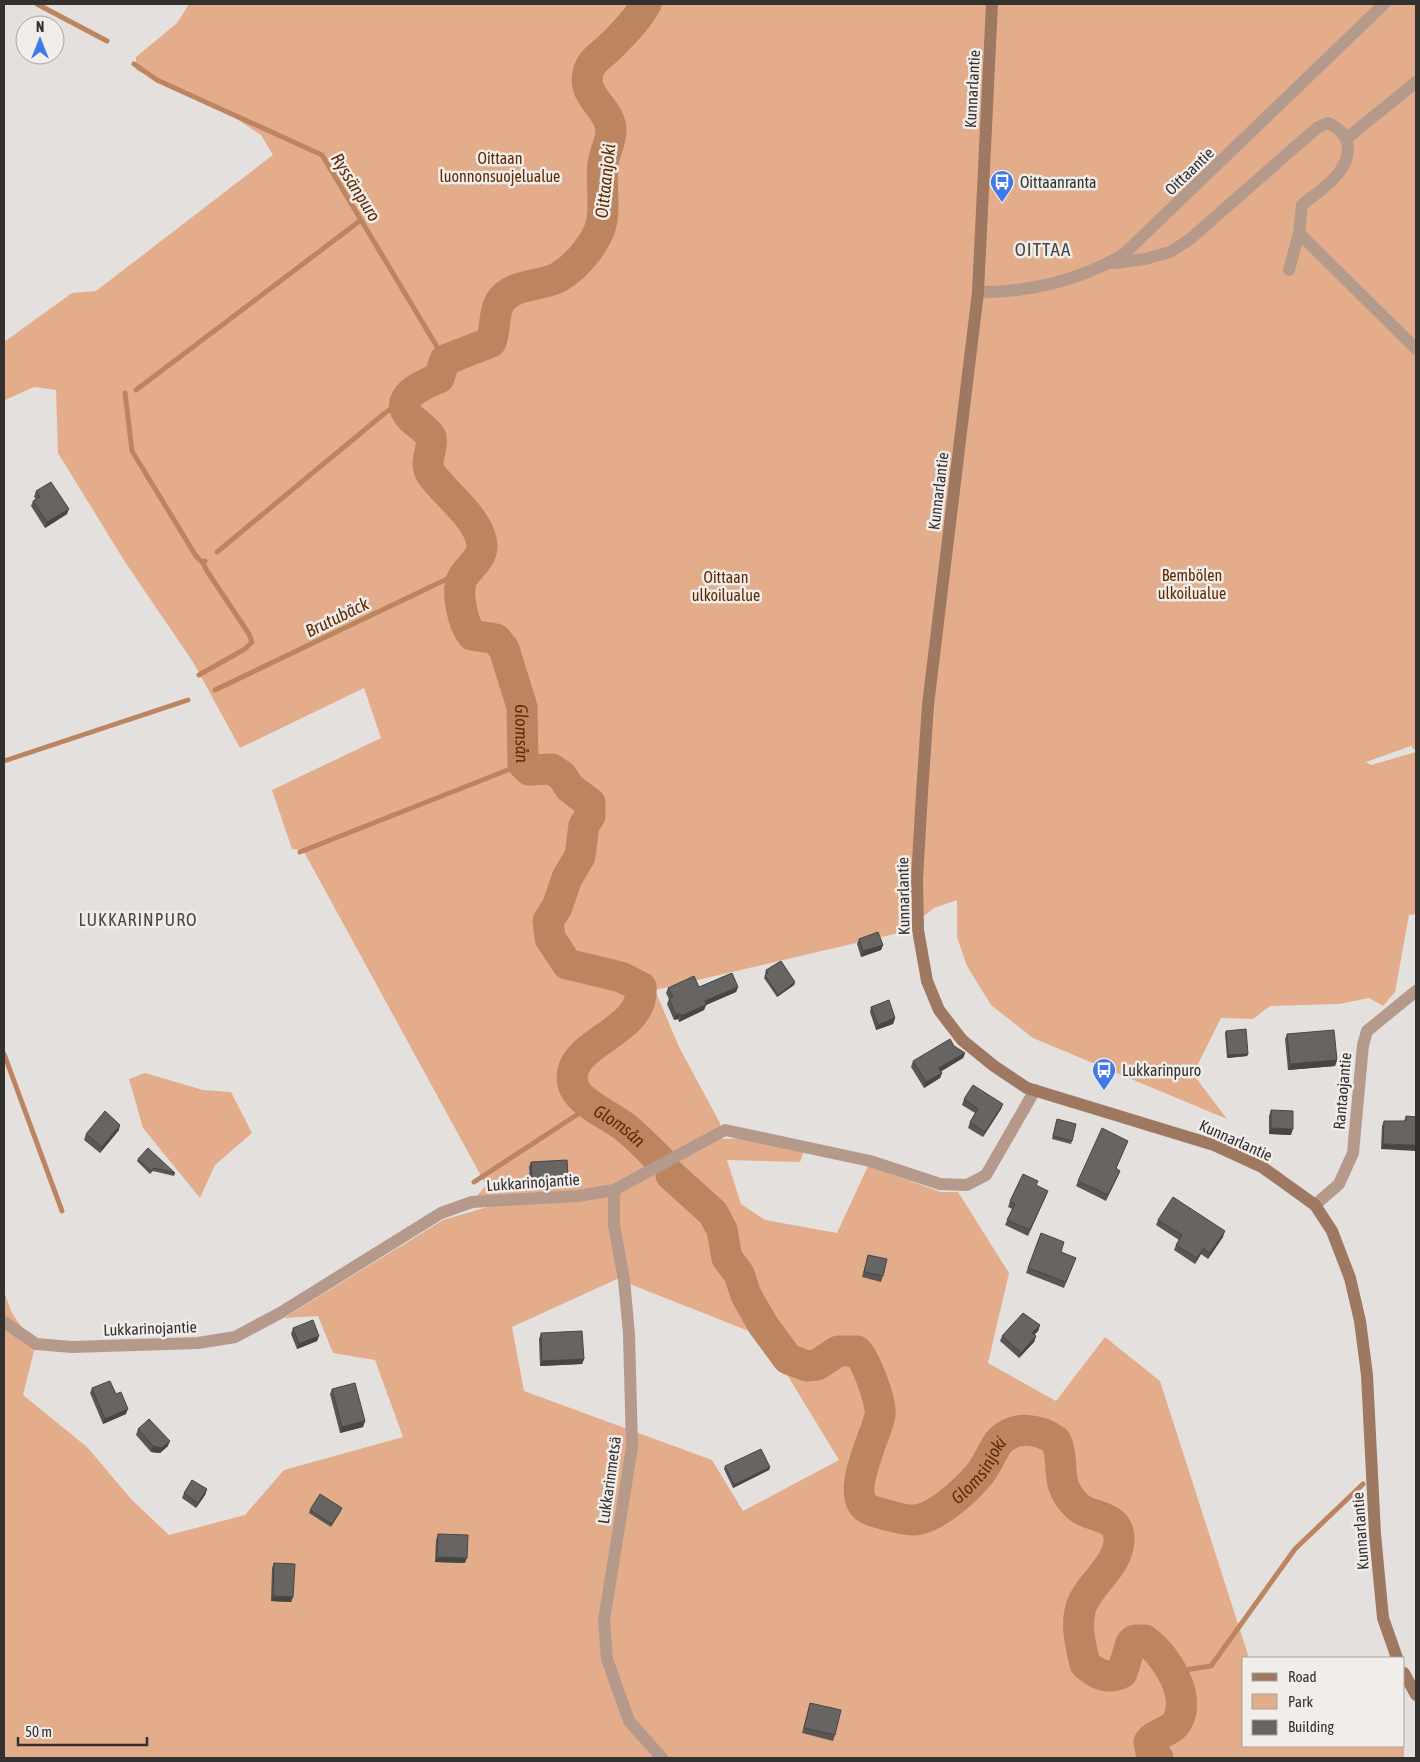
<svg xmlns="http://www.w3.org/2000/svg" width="1420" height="1762" font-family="'Asap Condensed',sans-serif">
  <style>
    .green { fill: #e3ad8c; fill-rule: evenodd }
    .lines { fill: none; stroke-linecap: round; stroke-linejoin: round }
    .stream { stroke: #bd8460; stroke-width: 5 }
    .river { stroke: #bd8460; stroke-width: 31 }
    .street { stroke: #b59a8b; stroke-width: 12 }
    .secondary { stroke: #9e7861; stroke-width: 12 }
    .wall { fill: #595654 }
    .shaded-wall { fill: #484645 }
    .building { fill: #676462; stroke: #484645 }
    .labels { text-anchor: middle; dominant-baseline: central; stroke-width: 5; stroke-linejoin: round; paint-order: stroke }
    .street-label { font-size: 16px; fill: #333130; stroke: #f1edeb }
    .park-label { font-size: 16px; fill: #602a00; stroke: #f1edeb }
    .poi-label { font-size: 16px; fill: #333130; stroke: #f1edeb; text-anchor: start }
    .water-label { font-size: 18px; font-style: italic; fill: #612b00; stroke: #f1edeb }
    .neighbourhood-label { font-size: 18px; letter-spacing: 1px; fill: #4a4745; stroke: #f1edeb }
    .quarter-label { font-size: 19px; letter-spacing: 1px; fill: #4a4745; stroke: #f1edeb }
  </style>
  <rect width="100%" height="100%" fill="#e4e0de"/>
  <path class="green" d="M 189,4 L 1416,4 L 1416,751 L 1411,746 L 1366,762 L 1371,765 L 1416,752 L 1416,914 L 1409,915 L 1395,992 L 1383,1006 L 1369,998 L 1339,1004 L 1270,1006 L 1253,1019 L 1221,1018 L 1193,1074 L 1227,1119 L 1033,1038 L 991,1005 L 967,966 L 957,937 L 957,900 L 934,908 L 903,932 L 655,990 L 679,1047 L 720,1123 L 722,1139 L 748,1138 L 804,1151 L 800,1162 L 727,1160 L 741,1204 L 765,1220 L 837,1233 L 868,1166 L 941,1192 L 958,1192 L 1009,1273 L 988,1363 L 1056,1401 L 1105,1337 L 1160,1381 L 1249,1658 L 1244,1658 L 1244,1746 L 1404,1746 L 1404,1710 L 1404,1758 L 4,1758 L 4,1292 L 12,1313 L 35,1347 L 23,1395 L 87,1447 L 131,1499 L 169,1535 L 245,1515 L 284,1470 L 403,1437 L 375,1360 L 333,1353 L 318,1316 L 284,1318 L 443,1220 L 508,1201 L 472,1202 L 486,1185 L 303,850 L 292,849 L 272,790 L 381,738 L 364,688 L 240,748 L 193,662 L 125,562 L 58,453 L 56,390 L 34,387 L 5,400 L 4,443 L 4,342 L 72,293 L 96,291 L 273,155 L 261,135 L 219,107 L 136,70 L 136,57 L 177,23 ZM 617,1279 L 764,1337 L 839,1460 L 743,1511 L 712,1460 L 524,1391 L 512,1327 Z
    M 145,1073 L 203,1090 L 231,1092 L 252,1133 L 215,1165 L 200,1198 L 143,1128 L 129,1079 Z"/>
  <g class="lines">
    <path class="stream" d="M 37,4 L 107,41
      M 134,64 L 157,80 L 322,155 L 445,360
      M 136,390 L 361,220
      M 125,393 L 132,451 L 196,556 L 203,563
      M 217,552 L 385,413 L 407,397
      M 199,675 L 245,649 L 252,642 L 249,634 L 207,571 L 203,563 L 205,561
      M 215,690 L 470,568
      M 4,761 L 188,700
      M 300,852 L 523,764
      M 4,1054 L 62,1211
      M 474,1182 L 592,1105
      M 1172,1672 L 1211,1666 L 1295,1549 L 1363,1484"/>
    <g class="river">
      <path id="s1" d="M 646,4 C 637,20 623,34 610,47 C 601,56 591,60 588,73 C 582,98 611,108 611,131 C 611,142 604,153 603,164 C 600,186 608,215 597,235 C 590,250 573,269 559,277 C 541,287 512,283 500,302 C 493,314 496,329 491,342 L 445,360 L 439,378 C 425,384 390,397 411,418 C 418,425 425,428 431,437 C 434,450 423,461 431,474 C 445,494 480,519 482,545 C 483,558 469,567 463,577 C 455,590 463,624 472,635 L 496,639 L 504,649 L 522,707 L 523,764 L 529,770 L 552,769 L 562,776 L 570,788 L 590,803 L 590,816 L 584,825 L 580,856 L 567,878 L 557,907 L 548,921 L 550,938 L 567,964 L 621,977 L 641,987 C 646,1034 563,1042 573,1084 C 577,1102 609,1115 622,1125 C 635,1134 647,1148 659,1159"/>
      <path id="s2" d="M 671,1175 L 713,1213 L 722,1230 L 727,1258 L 739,1274 L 746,1295 L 763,1325 L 788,1359 L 807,1366 L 817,1365 L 838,1351 L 857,1351 C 866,1361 882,1402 880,1415 C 877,1435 842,1497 870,1510 C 878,1513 907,1521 914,1520 C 935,1519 965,1491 978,1476 C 987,1466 991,1453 998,1443 C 1013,1425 1039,1428 1056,1441 C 1066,1463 1053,1482 1076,1505 C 1089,1519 1117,1513 1119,1537 C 1121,1566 1084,1587 1080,1611 C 1076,1628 1081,1647 1085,1664 C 1096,1674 1108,1680 1122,1673 L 1131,1643 L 1135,1640 L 1145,1640 C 1166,1656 1192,1695 1177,1722 C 1171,1732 1155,1733 1149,1742 L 1151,1752 L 1158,1758"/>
    </g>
    <path class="street" d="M 1346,139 L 1416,82
      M 1299,233 L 1416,349
      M 1114,263 L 1145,259 L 1170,252 L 1189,240 L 1318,127 L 1328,123 C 1337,127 1344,133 1347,142 C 1354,170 1320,190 1302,205 L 1299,233 L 1289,270
      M 978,292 C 1028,293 1081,280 1124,254 L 1384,4
      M 614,1190 L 614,1225 L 624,1280 L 629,1334 L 632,1447 L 604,1620 L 607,1659 L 629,1721 L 662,1758
      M 1315,1205 L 1339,1184 L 1353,1153 L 1363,1045 L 1367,1031 L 1416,991
      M 4,1322 L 36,1344 L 72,1347 L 198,1343 L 235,1337 L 280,1313 L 441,1213 L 472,1202 L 578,1196 L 614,1190 L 725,1130 L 870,1161 L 940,1184 L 967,1185 L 986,1175 L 1035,1090"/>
    <path class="secondary" d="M 992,4 L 978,292 L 928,705 L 922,793 L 917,879 L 918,930 L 927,981 L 939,1010 L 962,1040 L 994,1066 L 1027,1088 L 1214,1145 L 1262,1167 L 1315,1205 L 1332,1231 L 1350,1278 L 1360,1321 L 1367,1375 L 1375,1534 L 1383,1618 L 1397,1658
      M 1404,1673 L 1416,1695"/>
  </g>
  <path class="wall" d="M 36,491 L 67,514 L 45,528 L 31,506 L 33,501 L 36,499 L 34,497 Z
    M 859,939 L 883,945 L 881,950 L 861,957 L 857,944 Z
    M 766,970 L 795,982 L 794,985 L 777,997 L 764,978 L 765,975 L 766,974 L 765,973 Z
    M 738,987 L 736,992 L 706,1005 L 704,1010 L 679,1022 L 678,1019 L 674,1020 L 667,1004 L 669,999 L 666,993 L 668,988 Z
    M 871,1007 L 895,1018 L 893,1024 L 876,1030 L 870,1012 Z
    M 1226,1031 L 1248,1054 L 1247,1056 L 1227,1058 L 1225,1033 Z
    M 1287,1034 L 1337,1060 L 1335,1066 L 1288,1070 L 1285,1039 Z
    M 954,1046 L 965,1053 L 963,1058 L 941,1071 L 942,1073 L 940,1078 L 924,1088 L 911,1067 L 913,1061 Z
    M 964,1099 L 1003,1104 L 1001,1109 L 983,1137 L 968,1128 L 970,1122 L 975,1113 L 962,1105 Z
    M 1271,1110 L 1291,1135 L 1269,1134 L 1269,1116 Z
    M 1406,1116 L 1416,1117 L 1381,1149 L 1382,1126 L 1384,1121 L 1404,1121 Z
    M 1056,1122 L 1072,1141 L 1071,1144 L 1052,1139 Z
    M 119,1130 L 100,1153 L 84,1140 L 86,1134 Z
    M 1128,1141 L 1116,1169 L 1120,1171 L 1118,1176 L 1106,1201 L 1076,1186 L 1078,1181 Z
    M 138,1159 L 175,1173 L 174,1176 L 153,1171 L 150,1174 L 137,1161 Z
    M 531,1162 L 568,1176 L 566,1182 L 530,1183 L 529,1167 Z
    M 1036,1185 L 1046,1196 L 1028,1236 L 1005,1225 L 1012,1209 L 1008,1207 L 1010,1201 Z
    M 1158,1220 L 1223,1237 L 1208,1259 L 1201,1254 L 1195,1264 L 1174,1250 L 1176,1245 L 1179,1240 L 1156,1225 Z
    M 1041,1233 L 1061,1252 L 1076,1258 L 1064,1288 L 1026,1273 Z
    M 868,1255 L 883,1276 L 881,1282 L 862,1277 Z
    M 1040,1325 L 1038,1331 L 1034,1335 L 1036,1336 L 1034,1342 L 1019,1358 L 1000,1341 L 1002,1336 Z
    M 293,1328 L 319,1336 L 317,1341 L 297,1349 L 291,1334 Z
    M 541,1333 L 584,1359 L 582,1364 L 540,1366 L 539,1339 Z
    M 92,1388 L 116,1394 L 126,1414 L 103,1424 L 90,1393 Z
    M 332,1389 L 365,1421 L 363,1427 L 340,1433 L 330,1394 Z
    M 138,1429 L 168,1446 L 160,1453 L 151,1452 L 136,1435 Z
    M 725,1466 L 770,1467 L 769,1470 L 733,1488 L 724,1469 Z
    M 207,1489 L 205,1495 L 196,1508 L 182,1498 L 184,1493 Z
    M 310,1510 L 341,1511 L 331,1527 L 309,1513 Z
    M 438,1534 L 465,1563 L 435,1562 L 436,1540 Z
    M 274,1563 L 293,1597 L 291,1602 L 271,1601 L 272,1568 Z
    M 810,1703 L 835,1735 L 833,1741 L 802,1733 Z"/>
  <path class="shaded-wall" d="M 69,509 L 67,514 L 45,528 L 47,522 Z
    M 883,945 L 881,950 L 861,957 L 863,951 Z
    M 795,982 L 794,985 L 777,997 L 778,995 Z
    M 738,987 L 736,992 L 706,1005 L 704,1010 L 679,1022 L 681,1016 L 705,1001 Z
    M 680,1013 L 678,1019 L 674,1020 L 676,1015 Z
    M 895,1018 L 893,1024 L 876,1030 L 878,1025 Z
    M 965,1053 L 963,1058 L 937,1074 L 939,1068 Z
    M 1248,1054 L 1247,1056 L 1227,1058 L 1228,1055 Z
    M 1337,1060 L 1335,1066 L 1288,1070 L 1290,1064 Z
    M 942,1073 L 940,1078 L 924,1088 L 926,1082 Z
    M 1003,1104 L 1001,1109 L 983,1137 L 985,1132 Z
    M 120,1125 L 119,1130 L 100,1153 L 102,1147 Z
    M 1271,1128 L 1293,1129 L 1291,1135 L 1269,1134 Z
    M 1383,1144 L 1416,1145 L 1416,1151 L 1381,1149 Z
    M 568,1176 L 566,1182 L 530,1183 L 532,1178 Z
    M 1225,1231 L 1223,1237 L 1208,1259 L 1210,1253 Z
    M 1203,1249 L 1201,1254 L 1195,1264 L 1197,1258 Z
    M 1040,1325 L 1038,1331 L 1030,1339 L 1032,1333 Z
    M 319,1336 L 317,1341 L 297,1349 L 299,1344 Z
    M 1036,1336 L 1034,1342 L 1019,1358 L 1021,1353 Z
    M 584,1359 L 582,1364 L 540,1366 L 542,1361 Z
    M 128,1409 L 126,1414 L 103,1424 L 105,1419 Z
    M 365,1421 L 363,1427 L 340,1433 L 342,1427 Z
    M 170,1441 L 168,1446 L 160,1453 L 151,1452 L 153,1446 Z
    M 770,1467 L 769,1470 L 733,1488 L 734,1485 Z
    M 207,1489 L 205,1495 L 196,1508 L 198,1503 Z
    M 437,1557 L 467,1558 L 465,1563 L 435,1562 Z
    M 273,1596 L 293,1597 L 291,1602 L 271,1601 Z"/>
  <path class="building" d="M 51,482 L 69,509 L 47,522 L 33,501 L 40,497 L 36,491 Z
    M 878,932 L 883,945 L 863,951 L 859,939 Z
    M 781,961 L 795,982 L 778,995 L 765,975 L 768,973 L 766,970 Z
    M 732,973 L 738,987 L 705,1001 L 706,1005 L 681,1016 L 680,1013 L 676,1015 L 669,999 L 673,997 L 668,988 L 694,976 L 699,987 Z
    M 889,1000 L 895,1018 L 878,1025 L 871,1007 Z
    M 1246,1029 L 1248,1054 L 1228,1055 L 1226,1031 Z
    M 1334,1030 L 1337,1060 L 1290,1064 L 1287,1034 Z
    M 950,1039 L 954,1046 L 965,1053 L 939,1068 L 942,1073 L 926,1082 L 913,1061 Z
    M 973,1085 L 1003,1104 L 985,1132 L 970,1122 L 978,1109 L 964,1099 Z
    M 1271,1110 L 1293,1111 L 1293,1129 L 1271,1128 Z
    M 105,1111 L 120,1125 L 102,1147 L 86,1134 Z
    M 1406,1116 L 1416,1117 L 1416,1145 L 1383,1144 L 1384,1121 L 1406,1121 Z
    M 1057,1119 L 1076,1124 L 1072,1141 L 1053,1136 Z
    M 1102,1128 L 1128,1141 L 1116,1168 L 1120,1171 L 1108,1195 L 1078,1181 Z
    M 148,1148 L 175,1173 L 154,1168 L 151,1171 L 138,1159 Z
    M 567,1160 L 568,1176 L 532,1178 L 531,1162 Z
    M 1023,1174 L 1038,1181 L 1036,1185 L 1048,1191 L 1030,1230 L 1007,1220 L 1015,1204 L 1010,1201 Z
    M 1173,1197 L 1225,1231 L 1210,1253 L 1203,1249 L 1197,1258 L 1176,1245 L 1182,1235 L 1158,1220 Z
    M 1041,1233 L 1064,1242 L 1061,1252 L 1076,1258 L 1066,1282 L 1028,1268 Z
    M 868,1255 L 887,1259 L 883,1276 L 864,1272 Z
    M 1023,1313 L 1040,1325 L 1032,1333 L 1036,1336 L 1021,1353 L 1002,1336 Z
    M 313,1320 L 319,1336 L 299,1344 L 293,1328 Z
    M 582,1331 L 584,1359 L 542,1361 L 541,1333 Z
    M 110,1381 L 116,1394 L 121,1392 L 128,1409 L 105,1419 L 92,1388 Z
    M 355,1383 L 365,1421 L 342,1427 L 332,1389 Z
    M 149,1419 L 170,1441 L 162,1448 L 153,1446 L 138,1429 Z
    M 761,1449 L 770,1467 L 734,1485 L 725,1466 Z
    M 192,1480 L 207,1489 L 198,1503 L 184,1493 Z
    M 320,1494 L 342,1508 L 332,1524 L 310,1510 Z
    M 438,1534 L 468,1535 L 467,1558 L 437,1557 Z
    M 274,1563 L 295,1564 L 293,1597 L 273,1596 Z
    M 810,1703 L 841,1710 L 835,1735 L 804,1728 Z"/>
  <defs>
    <g id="bus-pin" transform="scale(1.25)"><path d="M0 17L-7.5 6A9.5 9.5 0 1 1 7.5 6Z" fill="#4179e9" stroke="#f1edeb"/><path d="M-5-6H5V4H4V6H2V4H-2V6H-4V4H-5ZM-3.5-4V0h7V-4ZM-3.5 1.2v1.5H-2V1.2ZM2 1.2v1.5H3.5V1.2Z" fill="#fff"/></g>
  </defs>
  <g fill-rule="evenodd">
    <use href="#bus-pin" x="1002" y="182"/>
    <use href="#bus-pin" x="1104" y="1070"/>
  </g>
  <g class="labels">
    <g class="street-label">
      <text transform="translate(972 89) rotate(-87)">Kunnarlantie</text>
      <text transform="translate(1189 171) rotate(-44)">Oittaantie</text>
      <text transform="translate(938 491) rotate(-83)">Kunnarlantie</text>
      <text transform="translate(903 896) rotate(-91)">Kunnarlantie</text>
      <text transform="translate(1342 1091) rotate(-85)">Rantaojantie</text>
      <text transform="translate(1236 1140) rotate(24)">Kunnarlantie</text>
      <text transform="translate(533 1182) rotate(-4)">Lukkarinojantie</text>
      <text transform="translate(150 1328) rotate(-2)">Lukkarinojantie</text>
      <text transform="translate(609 1480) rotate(-82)">Lukkarinmetsä</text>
      <text transform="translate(1360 1531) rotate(-94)">Kunnarlantie</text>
    </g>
    <g class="park-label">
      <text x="500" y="158">Oittaan<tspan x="500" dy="18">luonnonsuojelualue</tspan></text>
      <text x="1192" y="575">Bembölen<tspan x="1192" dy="18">ulkoilualue</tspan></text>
      <text x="726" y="577">Oittaan<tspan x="726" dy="18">ulkoilualue</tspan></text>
    </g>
    <g class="poi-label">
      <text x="1020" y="182">Oittaanranta</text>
      <text x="1122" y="1070">Lukkarinpuro</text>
    </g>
    <g class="water-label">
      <text transform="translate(605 181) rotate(-84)">Oittaanjoki</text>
      <text transform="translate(356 187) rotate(58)">Ryssänpuro</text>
      <text transform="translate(337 617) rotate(-26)">Brutubäck</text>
      <text stroke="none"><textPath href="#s1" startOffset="932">Glomsån</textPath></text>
      <text stroke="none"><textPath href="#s1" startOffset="1489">Glomsån</textPath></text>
      <text stroke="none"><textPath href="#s2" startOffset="598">Glomsinjoki</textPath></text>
    </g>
    <g class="neighbourhood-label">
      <text x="138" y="919">LUKKARINPURO</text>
    </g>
    <g class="quarter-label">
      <text x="1043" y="249">OITTAA</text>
    </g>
  </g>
  <rect width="1420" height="1762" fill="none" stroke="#333130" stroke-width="10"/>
  <rect x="1242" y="1657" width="162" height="90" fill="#f1edeb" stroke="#a5a2a0"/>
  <rect x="1252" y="1673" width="25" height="8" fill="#9e7861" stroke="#a5a2a0"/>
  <text x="1288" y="1682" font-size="15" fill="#333130">Road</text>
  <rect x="1252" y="1694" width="25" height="15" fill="#e3ad8c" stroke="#a5a2a0"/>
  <text x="1288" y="1707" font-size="15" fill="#333130">Park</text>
  <rect x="1252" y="1720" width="25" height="15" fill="#676462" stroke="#a5a2a0"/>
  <text x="1288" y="1732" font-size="15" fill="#333130">Building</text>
  <g transform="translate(40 40)"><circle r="24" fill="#f1edeb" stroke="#a5a2a0"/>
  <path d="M0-4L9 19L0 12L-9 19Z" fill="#4179e9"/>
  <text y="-8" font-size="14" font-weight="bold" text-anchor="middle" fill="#333130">N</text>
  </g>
  <path d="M18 1737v8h129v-8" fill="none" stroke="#333130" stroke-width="2.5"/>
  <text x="25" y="1737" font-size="15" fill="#333130" stroke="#f1edeb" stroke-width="4" paint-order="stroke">50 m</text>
</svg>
